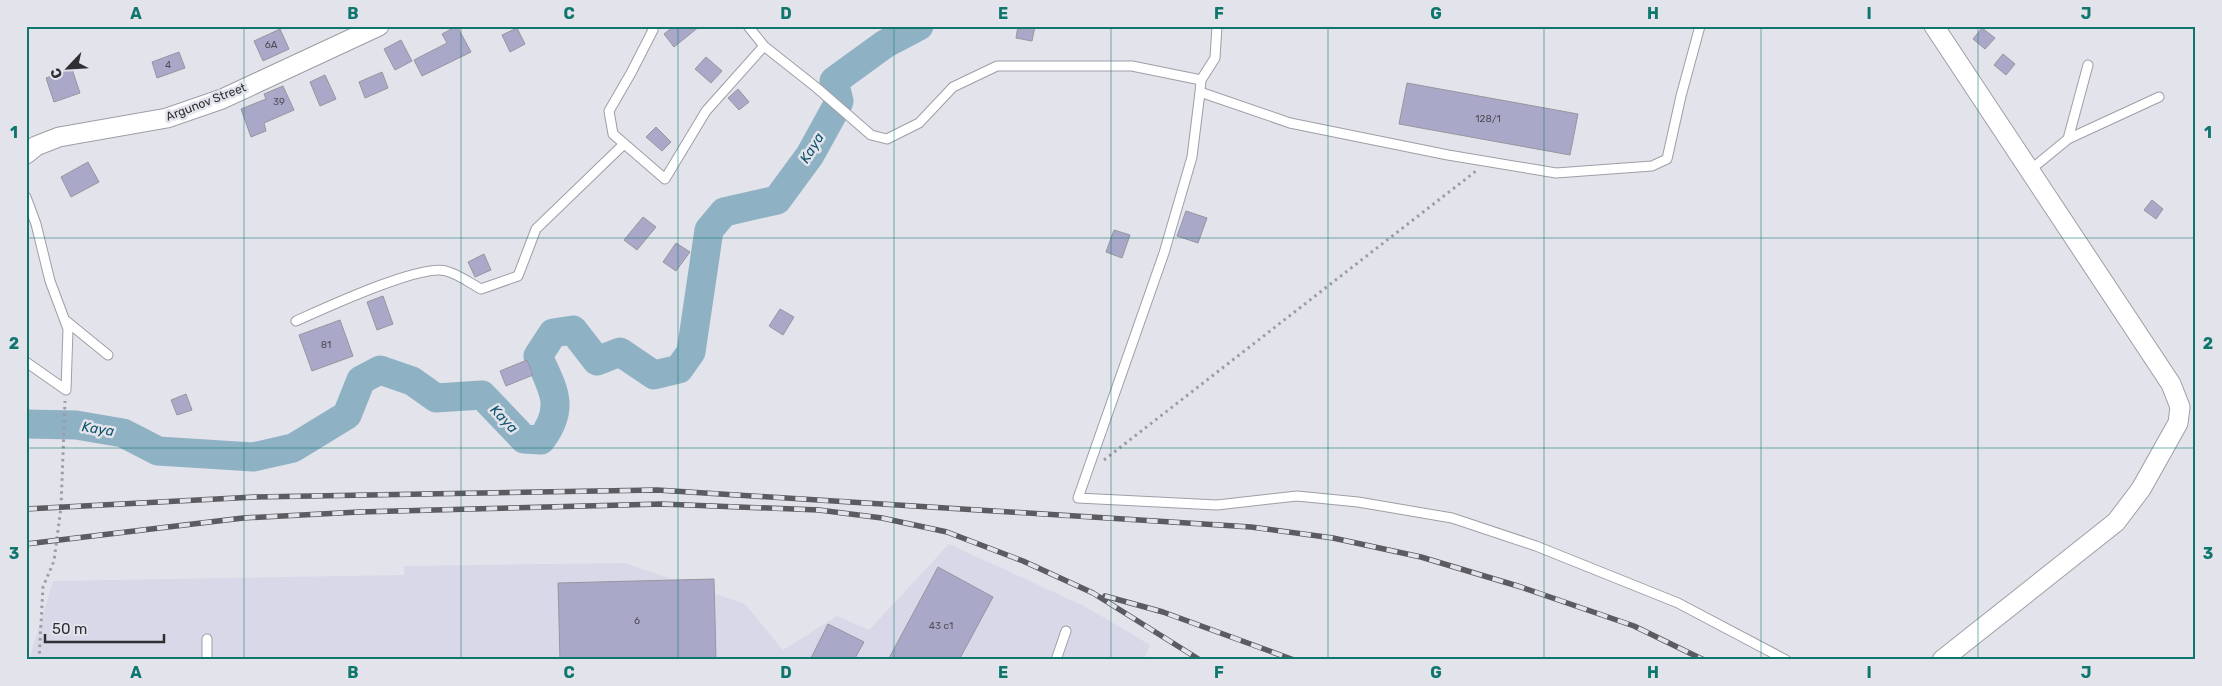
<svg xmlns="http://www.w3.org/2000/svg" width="2222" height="686" font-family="Rubik,sans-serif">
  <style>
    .built { fill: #d9d8e8 }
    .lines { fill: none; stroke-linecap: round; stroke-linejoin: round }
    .river { stroke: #8eb2c3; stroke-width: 29 }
    .building { fill: #aaa8c9; stroke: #96969e }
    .service-casing { stroke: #9e9ea7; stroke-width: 11 }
    .minor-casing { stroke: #9e9ea7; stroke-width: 21 }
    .path { stroke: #9c9ca3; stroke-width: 3; stroke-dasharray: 2.5 4; stroke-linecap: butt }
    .service { stroke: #fff; stroke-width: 9 }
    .minor { stroke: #fff; stroke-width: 19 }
    .rail-casing { stroke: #5b5b60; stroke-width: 5.5 }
    .rail { stroke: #e3e3ec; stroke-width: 4; stroke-dasharray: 11; stroke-linecap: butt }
    .grid { fill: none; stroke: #0f766e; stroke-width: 1; stroke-opacity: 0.55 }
    .labels { text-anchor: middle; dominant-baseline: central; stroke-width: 5; stroke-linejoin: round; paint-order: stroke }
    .number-label { font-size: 10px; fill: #4e4d58 }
    .street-label { font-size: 12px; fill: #2f2f33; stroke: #e3e3ec }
    .water-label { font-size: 14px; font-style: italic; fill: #0c536c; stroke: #e3e3ec }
    .neatline { fill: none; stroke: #0f766e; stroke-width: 2 }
    .grid-label { font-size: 16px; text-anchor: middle; font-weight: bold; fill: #0f766e }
  </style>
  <rect width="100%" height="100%" fill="#e3e3ec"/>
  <path class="built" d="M 949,544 L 1086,607 L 1150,645 L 1144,660 L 29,660 L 53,581 L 404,575 L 404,566 L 625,563 L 745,604 L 783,650 L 837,616 L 869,630 Z"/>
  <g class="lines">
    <path class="river" d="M 26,424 L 76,425 L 123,433 L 158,451 L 253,457 L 293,448 L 347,415 L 361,380 L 380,370 L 412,381 L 436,398 L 482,395 L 524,439 L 541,440 C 566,407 553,389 538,356 L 553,333 L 573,330 L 597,361 L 620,352 L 654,375 L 679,369 L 691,352 L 709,230 L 724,212 L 777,200 L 810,155 L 837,106 L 839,101 L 834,81 L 885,44 L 919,26"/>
  </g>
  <path class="building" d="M 457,26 L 471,52 L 422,76 L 414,60 L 447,43 L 442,34 Z
    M 674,26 L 700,26 L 674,47 L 664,34 Z
    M 1018,26 L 1035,26 L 1032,41 L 1016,38 Z
    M 517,28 L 525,44 L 510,52 L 502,35 Z
    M 1982,28 L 1995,38 L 1985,49 L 1973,39 Z
    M 280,29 L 289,49 L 263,61 L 254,41 Z
    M 401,40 L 412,61 L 395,70 L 384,49 Z
    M 179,52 L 185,68 L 157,78 L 152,62 Z
    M 2003,54 L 2015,64 L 2006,75 L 1994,65 Z
    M 706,57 L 722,71 L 711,83 L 695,69 Z
    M 72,69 L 80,93 L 54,102 L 46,78 Z
    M 382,72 L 388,88 L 365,98 L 359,82 Z
    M 325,75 L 336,99 L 320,106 L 310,82 Z
    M 1407,83 L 1578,114 L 1570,155 L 1399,124 Z
    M 283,86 L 294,110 L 264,123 L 266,131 L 251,137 L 241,109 L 266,99 L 264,94 Z
    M 738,89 L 749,102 L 739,110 L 728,98 Z
    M 656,127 L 671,142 L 662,151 L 646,137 Z
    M 88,162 L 99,182 L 71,197 L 61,177 Z
    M 2152,200 L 2163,209 L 2156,219 L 2144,210 Z
    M 1186,211 L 1207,218 L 1198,243 L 1177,236 Z
    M 643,217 L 656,227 L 637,250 L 624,240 Z
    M 1114,230 L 1130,235 L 1122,258 L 1106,252 Z
    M 676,243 L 690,252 L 676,271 L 663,262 Z
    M 484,254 L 491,270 L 475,277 L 468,262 Z
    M 383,296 L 393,324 L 377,330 L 367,302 Z
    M 780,309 L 794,317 L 783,335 L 769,326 Z
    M 340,320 L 353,356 L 312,371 L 299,335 Z
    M 527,360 L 533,375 L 506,386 L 500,371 Z
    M 186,394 L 192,410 L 177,415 L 171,400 Z
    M 938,567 L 993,597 L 959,660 L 888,660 Z
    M 714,579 L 716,660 L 560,660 L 558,583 Z
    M 828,624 L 864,642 L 854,660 L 810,660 Z"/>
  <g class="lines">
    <g class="service-casing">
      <path id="service" d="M 651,26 L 653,30 L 631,73 L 609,111 L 613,134 L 665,179 L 706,111 L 764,46
        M 748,26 L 764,46 L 817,88 L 871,135 L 887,139 L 919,123 L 953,87 L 997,66 L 1132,66 L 1201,80 L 1200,92 L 1290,123 L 1448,155 L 1556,173 L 1652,166 L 1667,159 L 1681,96 L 1700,26
        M 1201,80 L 1215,58 L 1217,26
        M 1200,92 L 1192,157 L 1164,253 L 1078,498 L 1217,505 L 1297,496 L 1358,502 L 1452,518 L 1536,546 L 1678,603 L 1786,660
        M 2068,139 L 2159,97
        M 2029,171 L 2068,139 L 2088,65
        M 26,197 L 36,224 L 50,281 L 68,329 L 66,390
        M 65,320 L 108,355
        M 296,321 C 323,309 421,263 446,271 C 458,274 470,283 481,289 L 518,276 L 536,229 L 624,144
        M 26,362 L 66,390
        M 207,660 L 207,639
        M 1056,660 L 1066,631"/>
    </g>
    <g class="minor-casing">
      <path id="minor" d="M 1934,26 L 2171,384 L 2180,407 L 2178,423 L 2141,489 L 2116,522 L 1942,660
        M 26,154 L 36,146 L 59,137 L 167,118 L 222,99 L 379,26"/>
    </g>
    <path class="path" d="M 1104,460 L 1476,171
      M 39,660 L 43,587 L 54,561 L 61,507 L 65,401"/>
    <use href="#service" class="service"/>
    <use href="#minor" class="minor"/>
    <g class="rail-casing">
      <path id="rail" d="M 26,509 L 255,497 L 657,490 L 1251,527 L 1333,538 L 1421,557 L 1521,587 L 1634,626 L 1704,660
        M 26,544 L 243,518 L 359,512 L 661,504 L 819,510 L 882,518 L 947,532 L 1023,561 L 1093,593 L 1200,660
        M 1105,596 L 1163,612 L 1294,660"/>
    </g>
    <use href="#rail" class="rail"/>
  </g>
  <path class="grid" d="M 244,26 L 244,660M 461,26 L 461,660M 678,26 L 678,660M 894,26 L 894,660M 1111,26 L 1111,660M 1328,26 L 1328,660M 1544,26 L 1544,660M 1761,26 L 1761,660M 1978,26 L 1978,660M 26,238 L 2196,238M 26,448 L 2196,448"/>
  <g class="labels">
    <g class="number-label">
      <text x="271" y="45">6А</text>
      <text x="168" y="65">4</text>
      <text x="279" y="102">39</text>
      <text x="1488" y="119">128/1</text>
      <text x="326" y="345">81</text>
      <text x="637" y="621">6</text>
      <text x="941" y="626">43 с1</text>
    </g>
    <g class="street-label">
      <text transform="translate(206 102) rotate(-21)">Argunov Street</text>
    </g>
    <g class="water-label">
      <text transform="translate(812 148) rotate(-58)">Kaya</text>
      <text transform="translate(504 419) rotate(46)">Kaya</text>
      <text transform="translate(98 429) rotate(9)">Kaya</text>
    </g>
  </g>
  <rect width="2222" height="686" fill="none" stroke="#e3e3ec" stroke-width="55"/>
  <g transform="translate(68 68) rotate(245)" stroke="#e3e3ec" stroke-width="4" paint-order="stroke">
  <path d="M0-4L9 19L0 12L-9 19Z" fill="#2f2f33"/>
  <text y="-8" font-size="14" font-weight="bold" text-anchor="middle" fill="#2f2f33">С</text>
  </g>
  <path d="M45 634v8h119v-8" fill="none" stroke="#2f2f33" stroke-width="2.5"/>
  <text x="52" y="634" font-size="15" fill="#2f2f33" stroke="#e3e3ec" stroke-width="4" paint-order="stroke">50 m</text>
  <rect x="28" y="28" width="2166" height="630" class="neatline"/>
  <g class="grid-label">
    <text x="136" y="19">A</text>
    <text x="353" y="19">B</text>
    <text x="569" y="19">C</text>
    <text x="786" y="19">D</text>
    <text x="1003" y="19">E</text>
    <text x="1219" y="19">F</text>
    <text x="1436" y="19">G</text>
    <text x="1653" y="19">H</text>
    <text x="1869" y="19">I</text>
    <text x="2086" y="19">J</text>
    <text x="14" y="138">1</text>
    <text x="2208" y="138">1</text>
    <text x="14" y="349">2</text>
    <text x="2208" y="349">2</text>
    <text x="14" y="559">3</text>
    <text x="2208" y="559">3</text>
    <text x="136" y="678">A</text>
    <text x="353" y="678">B</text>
    <text x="569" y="678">C</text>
    <text x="786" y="678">D</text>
    <text x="1003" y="678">E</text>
    <text x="1219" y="678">F</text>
    <text x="1436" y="678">G</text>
    <text x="1653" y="678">H</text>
    <text x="1869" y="678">I</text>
    <text x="2086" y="678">J</text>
  </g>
</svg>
